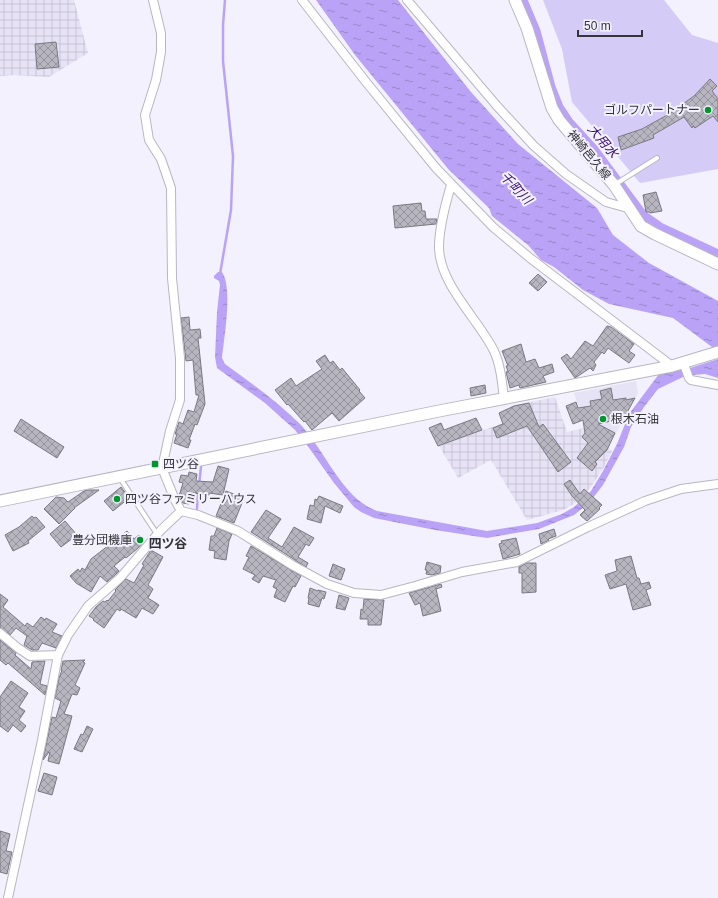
<svg xmlns="http://www.w3.org/2000/svg" width="718" height="898" font-family="Helvetica,'Noto Sans JP',sans-serif">
  <style>
    .built { fill: #e7e3f6 }
    .industrial { fill: url(#industrial-grid) }
    .green { fill: #d5cbf7 }
    .water { fill: url(#water-ripples) }
    .lines { fill: none; stroke-linecap: round; stroke-linejoin: round }
    .stream { stroke: #baa3f7; stroke-width: 2.5 }
    .canal { stroke: #baa3f7; stroke-width: 9 }
    .building { fill: url(#building-cross-hatch); stroke: #7a7882 }
    .lane-casing { stroke: #b8b6c1; stroke-width: 6 }
    .street-casing { stroke: #b8b6c1; stroke-width: 10 }
    .secondary-casing { stroke: #b8b6c1; stroke-width: 13 }
    .lane { stroke: #fff; stroke-width: 4 }
    .street { stroke: #fff; stroke-width: 8 }
    .secondary { stroke: #fff; stroke-width: 11 }
    .poi-dot { fill: #02962e; stroke: #f3f1fd; stroke-width: 1.5 }
    .labels { text-anchor: middle; dominant-baseline: central; stroke-width: 4; stroke-linejoin: round; paint-order: stroke }
    .poi-label { font-size: 12px; fill: #353439; stroke: #f3f1fd; text-anchor: start }
    .street-label { font-size: 12px; fill: #353439; stroke: #f3f1fd }
    .water-label { font-size: 13px; font-style: italic; fill: #390f70; stroke: #f3f1fd }
    .neighbourhood-label { font-size: 13px; font-weight: bold; fill: #353439; stroke: #f3f1fd }
  </style>
  <defs>
    <pattern id="industrial-grid" width="8" height="8" patternUnits="userSpaceOnUse"><rect width="8" height="8" fill="#e7e3f6"/><path d="M0 4h8M4 0v8" fill="none" stroke="#c7c3d4"/></pattern>
    <pattern id="water-ripples" width="26" height="14" patternUnits="userSpaceOnUse"><rect width="26" height="14" fill="#baa3f7"/><path d="M2 4q2-2 4 0t4 0M15 11q2-2 4 0t4 0" fill="none" stroke="#9886c9"/></pattern>
    <pattern id="building-cross-hatch" width="8" height="8" patternUnits="userSpaceOnUse"><rect width="8" height="8" fill="#b7b5c0"/><path d="M0 0l8 8M0 8l8-8" fill="none" stroke="#96949d"/></pattern>
  </defs>
  <rect width="100%" height="100%" fill="#f3f1fd"/>
  <path class="built" d="M 636,381 L 638,393 L 609,446 L 585,428 L 574,393 Z"/>
  <path class="industrial" d="M 0,0 L 74,0 L 88,53 L 49,77 L 15,75 L 0,76 Z
    M 555,397 L 567,432 L 584,428 L 612,451 L 604,467 L 591,487 L 576,503 L 563,510 L 527,520 L 491,460 L 458,478 L 439,446 L 517,418 L 511,406 Z"/>
  <path class="green" d="M 543,0 L 664,0 L 692,35 L 718,43 L 718,169 L 640,183 L 572,102 L 562,49 Z"/>
  <path class="water" d="M 316,0 L 398,0 L 471,92 L 518,144 L 597,208 L 613,235 L 649,263 L 718,301 L 718,355 L 712,347 L 673,318 L 609,304 L 583,290 L 554,267 L 541,260 L 528,245 L 492,216 L 489,208 L 449,170 L 355,55 Z
    M 218,272 L 222,272 C 233,288 224,338 222,358 L 225,364 C 251,383 278,402 301,425 C 326,452 342,498 377,511 L 487,531 L 537,523 L 562,514 L 574,507 L 591,491 L 603,471 L 617,444 L 629,414 L 659,374 L 690,368 L 718,359 L 718,378 L 705,374 L 693,375 L 683,377 L 658,389 L 644,407 L 631,427 L 624,447 L 603,485 L 589,503 L 574,515 L 539,529 L 487,538 L 435,530 L 374,518 L 361,512 L 354,507 L 334,483 L 307,445 L 295,430 L 265,403 L 217,368 L 215,357 L 217,312 L 220,285 L 219,281 L 214,278 L 214,276 Z"/>
  <g class="lines">
    <path class="stream" d="M 220,274 L 231,210 L 233,156 L 223,61 L 223,25 L 225,0
      M 199,485 L 201,467
      M 197,509 L 198,491"/>
    <path class="canal" d="M 523,0 L 536,31 L 551,87 L 559,107 L 569,122 L 593,148 L 643,215 L 660,227 L 718,254"/>
  </g>
  <path class="building" d="M 56,42 L 59,67 L 37,69 L 35,44 Z
    M 710,79 L 717,86 L 712,91 L 718,99 L 718,122 L 713,116 L 695,128 L 693,126 L 692,128 L 684,117 L 653,135 L 654,138 L 621,150 L 618,137 L 642,129 L 669,114 L 694,96 Z
    M 656,192 L 662,211 L 650,213 L 650,212 L 646,212 L 643,195 Z
    M 421,203 L 422,211 L 425,211 L 426,219 L 437,219 L 436,224 L 395,228 L 393,206 Z
    M 538,274 L 547,282 L 538,291 L 529,283 Z
    M 189,317 L 190,330 L 200,329 L 201,338 L 198,338 L 205,404 L 197,425 L 195,424 L 189,440 L 191,440 L 188,448 L 174,443 L 177,434 L 175,434 L 179,422 L 183,424 L 188,410 L 194,412 L 199,395 L 196,395 L 193,360 L 186,361 L 181,318 Z
    M 607,326 L 611,327 L 634,344 L 629,351 L 635,355 L 629,363 L 608,348 L 604,354 L 602,352 L 594,362 L 596,365 L 593,371 L 590,368 L 575,378 L 561,358 L 567,354 L 571,359 L 585,341 L 593,346 Z
    M 521,344 L 526,362 L 535,359 L 539,368 L 552,364 L 554,372 L 543,376 L 546,382 L 520,388 L 519,385 L 510,388 L 506,372 L 508,371 L 506,366 L 508,366 L 502,351 Z
    M 325,355 L 330,363 L 333,361 L 340,370 L 342,368 L 360,390 L 359,391 L 365,398 L 339,421 L 332,413 L 312,430 L 305,421 L 304,422 L 288,404 L 287,405 L 275,390 L 291,378 L 296,386 L 322,369 L 316,361 Z
    M 485,385 L 486,393 L 471,396 L 470,388 Z
    M 611,388 L 613,400 L 626,398 L 626,400 L 635,398 L 624,418 L 598,424 L 615,433 L 607,450 L 595,462 L 597,464 L 592,471 L 577,458 L 588,443 L 582,437 L 585,433 L 583,420 L 573,424 L 566,406 L 576,402 L 578,408 L 591,406 L 590,401 L 602,399 L 600,391 Z
    M 529,403 L 539,427 L 543,424 L 571,462 L 558,472 L 527,426 L 497,438 L 493,428 L 503,424 L 499,413 L 514,406 Z
    M 476,418 L 482,430 L 438,446 L 429,428 L 441,423 L 444,430 Z
    M 21,419 L 64,447 L 57,458 L 14,431 Z
    M 218,466 L 229,469 L 223,495 L 209,493 L 209,495 L 193,493 L 189,504 L 183,503 L 179,496 L 183,483 L 179,482 L 181,475 L 188,476 L 189,472 L 197,474 L 196,481 L 213,482 Z
    M 570,480 L 580,494 L 584,489 L 602,505 L 599,508 L 600,509 L 587,521 L 580,515 L 585,510 L 572,496 L 564,484 Z
    M 121,487 L 129,498 L 113,511 L 104,501 Z
    M 88,490 L 99,490 L 74,508 L 75,508 L 59,524 L 44,509 L 56,497 L 64,498 L 68,502 L 84,491 Z
    M 226,491 L 244,498 L 234,523 L 216,516 Z
    M 319,496 L 343,506 L 340,513 L 325,506 L 321,523 L 307,519 L 310,505 L 314,506 L 315,499 L 317,500 Z
    M 266,510 L 281,519 L 268,538 L 282,547 L 294,527 L 314,538 L 309,546 L 306,544 L 298,557 L 308,563 L 306,567 L 251,532 Z
    M 32,516 L 34,518 L 36,517 L 45,527 L 28,541 L 29,543 L 13,551 L 5,535 L 19,527 Z
    M 65,521 L 77,535 L 61,547 L 50,534 Z
    M 217,528 L 232,534 L 229,541 L 226,560 L 214,558 L 215,551 L 209,550 L 211,536 L 214,536 Z
    M 554,529 L 556,536 L 548,539 L 549,540 L 541,544 L 539,534 Z
    M 127,531 L 134,539 L 139,535 L 144,541 L 137,549 L 126,558 L 125,557 L 114,566 L 119,571 L 116,574 L 107,582 L 100,576 L 91,592 L 76,583 L 70,576 L 78,569 L 80,572 L 82,568 L 85,570 L 91,559 Z
    M 516,538 L 520,554 L 503,559 L 499,544 L 502,543 L 501,541 Z
    M 251,546 L 301,576 L 295,587 L 293,586 L 285,602 L 274,597 L 277,589 L 273,587 L 276,580 L 263,576 L 259,583 L 252,579 L 255,575 L 243,569 L 249,557 L 246,556 Z
    M 151,550 L 163,557 L 148,585 L 153,589 L 148,598 L 159,605 L 153,614 L 142,608 L 136,618 L 121,609 L 120,611 L 117,609 L 104,628 L 93,620 L 94,619 L 89,616 L 96,607 L 103,601 L 105,602 L 107,600 L 108,601 L 116,591 L 115,590 L 126,579 L 134,583 L 144,565 L 142,564 Z
    M 631,556 L 637,578 L 639,578 L 641,584 L 649,582 L 651,588 L 646,590 L 651,605 L 633,610 L 626,584 L 610,589 L 605,575 L 617,571 L 615,560 Z
    M 427,562 L 441,566 L 440,573 L 432,575 L 426,574 L 427,570 L 425,570 Z
    M 527,563 L 536,563 L 536,592 L 522,593 L 522,573 L 519,573 L 519,567 Z
    M 333,564 L 345,569 L 341,580 L 329,576 Z
    M 441,584 L 442,587 L 436,589 L 441,611 L 423,616 L 420,603 L 415,605 L 409,593 Z
    M 310,588 L 318,591 L 318,590 L 326,592 L 324,599 L 322,598 L 319,607 L 308,604 L 309,598 L 308,598 Z
    M 0,594 L 8,600 L 3,607 L 25,626 L 27,623 L 33,627 L 41,617 L 45,620 L 46,618 L 57,624 L 52,632 L 62,636 L 56,648 L 42,643 L 38,650 L 32,650 L 24,645 L 27,636 L 16,628 L 10,635 L 0,628 Z
    M 339,595 L 349,598 L 345,610 L 336,608 Z
    M 364,599 L 384,600 L 381,625 L 368,625 L 368,619 L 360,619 L 361,609 L 363,610 Z
    M 0,640 L 16,653 L 15,655 L 31,669 L 32,662 L 45,661 L 40,684 L 47,686 L 45,695 L 8,663 L 6,665 L 0,660 Z
    M 85,660 L 83,662 L 85,663 L 75,685 L 80,688 L 77,695 L 72,694 L 64,714 L 72,716 L 59,764 L 48,761 L 50,752 L 49,752 L 43,760 L 52,717 L 56,718 L 61,701 L 55,698 L 59,678 L 62,670 L 61,670 L 63,661 Z
    M 11,681 L 28,693 L 19,707 L 25,711 L 19,720 L 26,726 L 21,732 L 13,725 L 8,732 L 0,726 L 0,697 Z
    M 87,726 L 93,729 L 82,752 L 74,749 L 81,734 L 83,735 Z
    M 44,773 L 57,777 L 52,795 L 38,791 Z
    M 0,831 L 10,834 L 6,851 L 12,852 L 7,874 L 0,872 Z"/>
  <g class="lines">
    <g class="lane-casing">
      <path id="lane" d="M 614,185 L 657,158
        M 120,478 L 157,534"/>
    </g>
    <g class="street-casing">
      <path id="street" d="M 153,0 L 161,33 L 161,52 L 156,80 L 145,115 L 149,140 L 161,159 L 171,188 L 172,278 L 180,358 L 180,400 L 170,431 L 162,468 L 175,500 L 181,511 L 198,515 L 238,531 L 292,565 L 327,584 L 354,593 L 381,595 L 415,586 L 462,572 L 517,562 L 588,527 L 645,501 L 681,489 L 718,484
        M 302,0 L 366,82 L 436,168 L 493,227 L 530,258 L 672,366
        M 407,0 L 497,106 L 534,146 L 566,174 L 606,202 L 631,209
        M 451,185 C 446,202 439,229 439,247 C 439,284 479,320 494,351 C 501,366 502,383 504,399
        M 683,362 L 689,378 L 691,380 L 718,385
        M 0,633 L 18,648 L 30,656 L 58,655
        M 8,898 L 42,740 L 58,655 L 68,635 L 88,606 L 120,578 L 161,530 L 181,511"/>
    </g>
    <g class="secondary-casing">
      <path id="secondary" d="M 515,0 L 527,28 L 552,108 L 559,120 L 614,185 L 641,226 L 655,234 L 718,264
        M 0,501 L 439,411 L 672,366 L 718,352"/>
    </g>
    <use href="#lane" class="lane"/>
    <use href="#street" class="street"/>
    <use href="#secondary" class="secondary"/>
  </g>
  <g class="poi-dot">
    <circle cx="708" cy="110" r="4"/>
    <circle cx="603" cy="419" r="4"/>
    <rect x="151" y="460" width="8" height="8" rx="2"/>
    <circle cx="117" cy="499" r="4"/>
    <circle cx="140" cy="540" r="4"/>
  </g>
  <g class="labels">
    <g class="poi-label">
      <text x="700" y="110" text-anchor="end">ゴルフパートナー</text>
      <text x="611" y="419">根木石油</text>
      <text x="163" y="464">四ツ谷</text>
      <text x="125" y="499">四ツ谷ファミリーハウス</text>
      <text x="132" y="540" text-anchor="end">豊分団機庫</text>
    </g>
    <g class="street-label">
      <text transform="translate(589 155) rotate(50)">神崎邑久線</text>
    </g>
    <g class="water-label">
      <text transform="translate(603 141) rotate(50)">大用水</text>
      <text transform="translate(516 188) rotate(46)">千町川</text>
    </g>
    <g class="neighbourhood-label">
      <text x="168" y="543">四ツ谷</text>
    </g>
  </g>
  <path d="M578 30v6h64v-6" fill="none" stroke="#353439" stroke-width="2"/>
  <text x="584" y="30" font-size="12" fill="#353439" stroke="#f3f1fd" stroke-width="3" paint-order="stroke">50 m</text>
</svg>
